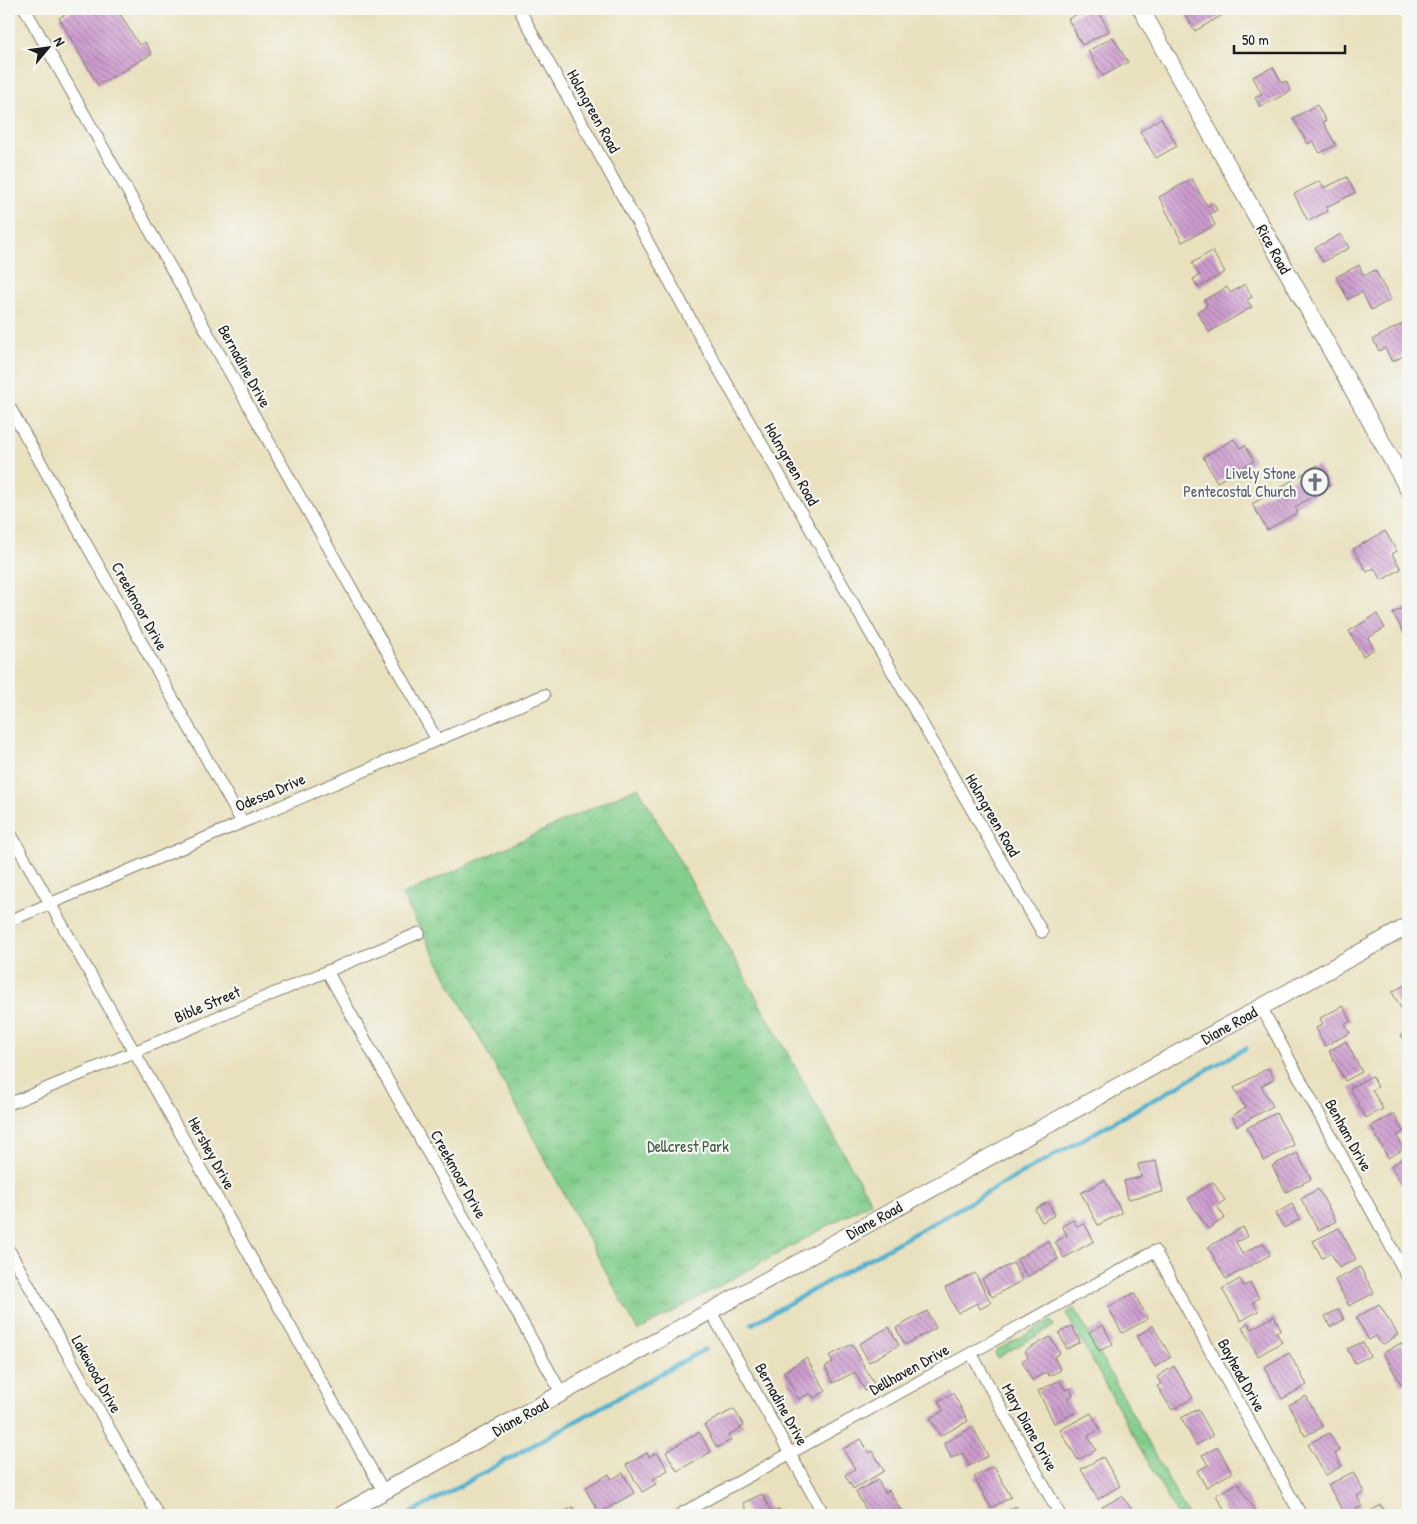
<svg xmlns="http://www.w3.org/2000/svg" width="1417" height="1524" font-family="'Patrick Hand',sans-serif">
  <style>
    .grass { fill: url(#grass-dots); stroke: #4f7554 }
    .park { fill: url(#park-tufts); stroke: #4f7554 }
    .lines { fill: none; stroke-linecap: round; stroke-linejoin: round }
    .stream { stroke: #50b1cf; stroke-width: 4.5 }
    .building { fill: url(#building-back-hatch) }
    .street-casing { stroke: #827e6d; stroke-width: 13 }
    .secondary-casing { stroke: #827e6d; stroke-width: 18 }
    .street { stroke: #fff; stroke-width: 11 }
    .secondary { stroke: #fff; stroke-width: 16 }
    .labels { text-anchor: middle; dominant-baseline: central; stroke-width: 4.5; stroke-linejoin: round; paint-order: stroke }
    .street-label { font-size: 16px; fill: #1c1c1c; stroke: #f6f6f2 }
    .worship-label { font-size: 16px; fill: #5b616d; stroke: #f6f6f2; text-anchor: end }
    .park-label { font-size: 16px; fill: #405a43; stroke: #f6f6f2 }
  </style>
  <defs>
    <pattern id="grass-dots" width="8" height="8" patternUnits="userSpaceOnUse" patternTransform="scale(1.25)"><rect width="8" height="8" fill="#82ce8c"/><path d="M2 2h.1M6 6h.1" fill="none" stroke="#70b078" stroke-width="1.8" stroke-linecap="round"/></pattern>
    <pattern id="park-tufts" width="24" height="20" patternUnits="userSpaceOnUse" patternTransform="scale(1.25)"><rect width="24" height="20" fill="#82ce8c"/><path d="M3 7l-1-3M5 7V3M7 7l1-3M15 17l-1-3M17 17v-4M19 17l1-3" fill="none" stroke="#70b078"/></pattern>
    <pattern id="building-back-hatch" width="6" height="6" patternUnits="userSpaceOnUse" patternTransform="scale(1.25)"><rect width="6" height="6" fill="#cc9bce"/><path d="M-1 5l2 2M0 0l6 6M5-1l2 2" fill="none" stroke="#a57ea6"/></pattern>
  </defs>
  <rect width="100%" height="100%" fill="#f6f6f2"/>
  <filter id="ink" filterUnits="userSpaceOnUse"><feTurbulence type="fractalNoise" baseFrequency=".02" numOctaves="2"/><feDisplacementMap in="SourceGraphic" scale="10" xChannelSelector="R" yChannelSelector="G"/><feConvolveMatrix kernelMatrix="1 2 1 2 8 2 1 2 1" color-interpolation-filters="sRGB"/></filter>
  <filter id="wash" filterUnits="userSpaceOnUse"><feTurbulence type="fractalNoise" baseFrequency=".0096" numOctaves="4" result="noise"/><feDisplacementMap in="SourceGraphic" scale="20" xChannelSelector="R" yChannelSelector="G"/><feGaussianBlur stdDeviation="1.12" result="paint"/><feColorMatrix in="noise" values="0 0 0 0 0 0 0 0 0 0 0 0 0 0 0 0 0 1.4 0 .05"/><feComposite in="paint" operator="in"/></filter>
  <g filter="url(#wash)">
    <rect width="100%" height="100%" fill="#e9e1be"/>
    <path class="grass" d="M 1074,1308 L 1078,1314 L 1188,1515 L 1177,1515 L 1066,1313 Z
      M 1051,1321 L 1054,1326 L 997,1358 L 995,1353 L 997,1350 Z"/>
    <path class="park" d="M 638,787 L 871,1202 L 638,1331 L 402,895 Z"/>
    <g class="lines">
      <path class="stream" d="M 752,1324 L 1246,1048
        M 408,1515 L 705,1349"/>
    </g>
    <g id="blocks">
      <path class="building" d="M 75,9 L 117,9 L 139,45 L 145,42 L 152,54 L 98,85 L 59,18 Z
        M 1087,9 L 1097,9 L 1109,31 L 1082,45 L 1068,19 Z
        M 1190,9 L 1224,9 L 1226,13 L 1195,31 L 1184,12 Z
        M 1113,37 L 1128,62 L 1103,76 L 1088,51 Z
        M 1273,67 L 1282,83 L 1286,81 L 1291,91 L 1260,107 L 1255,97 L 1262,94 L 1253,77 Z
        M 1317,105 L 1326,121 L 1323,122 L 1336,145 L 1320,153 L 1313,141 L 1308,144 L 1293,118 Z
        M 1161,118 L 1177,146 L 1156,158 L 1140,131 Z
        M 1347,177 L 1355,193 L 1326,207 L 1328,211 L 1308,221 L 1294,194 L 1320,181 L 1324,188 Z
        M 1192,179 L 1207,206 L 1213,203 L 1217,210 L 1210,214 L 1215,225 L 1182,242 L 1159,197 Z
        M 1341,234 L 1349,248 L 1323,262 L 1315,248 Z
        M 1212,251 L 1225,272 L 1198,288 L 1193,279 L 1200,275 L 1192,263 Z
        M 1359,265 L 1364,276 L 1375,270 L 1391,300 L 1371,310 L 1362,292 L 1348,299 L 1336,277 Z
        M 1245,284 L 1252,297 L 1247,300 L 1252,307 L 1209,332 L 1197,312 L 1207,306 L 1204,300 L 1227,287 L 1230,293 Z
        M 1406,322 L 1408,326 L 1408,365 L 1403,356 L 1392,362 L 1385,348 L 1379,351 L 1373,339 Z
        M 1234,439 L 1240,448 L 1245,445 L 1254,461 L 1217,482 L 1203,457 Z
        M 1318,465 L 1330,486 L 1295,507 L 1298,512 L 1267,530 L 1252,504 Z
        M 1385,531 L 1397,551 L 1392,554 L 1401,569 L 1382,580 L 1374,568 L 1367,572 L 1353,549 Z
        M 1408,605 L 1408,641 L 1393,613 Z
        M 1377,614 L 1385,628 L 1368,638 L 1374,649 L 1363,656 L 1349,631 Z
        M 1408,983 L 1408,1014 L 1405,1015 L 1392,992 Z
        M 1343,1006 L 1351,1021 L 1345,1024 L 1350,1033 L 1325,1046 L 1316,1028 L 1323,1024 L 1320,1018 Z
        M 1408,1031 L 1408,1046 L 1401,1035 Z
        M 1346,1041 L 1362,1072 L 1345,1081 L 1329,1051 Z
        M 1268,1068 L 1274,1079 L 1261,1086 L 1273,1106 L 1237,1126 L 1232,1116 L 1246,1108 L 1234,1088 Z
        M 1372,1076 L 1378,1087 L 1372,1090 L 1383,1109 L 1366,1118 L 1350,1088 Z
        M 1276,1113 L 1294,1145 L 1264,1161 L 1247,1128 Z
        M 1394,1114 L 1403,1132 L 1397,1136 L 1404,1149 L 1388,1158 L 1371,1126 Z
        M 1297,1153 L 1311,1179 L 1286,1192 L 1272,1166 Z
        M 1408,1155 L 1408,1195 L 1391,1166 Z
        M 1156,1161 L 1163,1192 L 1128,1199 L 1124,1181 L 1141,1177 L 1138,1164 Z
        M 1105,1180 L 1122,1213 L 1098,1225 L 1081,1193 Z
        M 1213,1182 L 1225,1200 L 1217,1206 L 1225,1218 L 1208,1229 L 1188,1199 Z
        M 1318,1189 L 1336,1221 L 1319,1231 L 1301,1199 Z
        M 1048,1202 L 1055,1215 L 1042,1222 L 1035,1209 Z
        M 1292,1204 L 1300,1219 L 1284,1228 L 1275,1214 Z
        M 1073,1220 L 1078,1227 L 1084,1223 L 1094,1241 L 1064,1258 L 1055,1242 L 1067,1235 L 1062,1226 Z
        M 1243,1227 L 1248,1236 L 1236,1242 L 1242,1254 L 1263,1243 L 1270,1255 L 1226,1279 L 1208,1247 Z
        M 1339,1228 L 1356,1259 L 1339,1268 L 1331,1253 L 1322,1258 L 1313,1241 Z
        M 1048,1241 L 1058,1259 L 1027,1277 L 1017,1259 Z
        M 1013,1263 L 1023,1280 L 992,1297 L 982,1279 Z
        M 1360,1267 L 1374,1293 L 1349,1306 L 1335,1280 Z
        M 975,1273 L 991,1303 L 980,1309 L 977,1303 L 958,1313 L 945,1288 Z
        M 1240,1279 L 1244,1286 L 1250,1283 L 1259,1298 L 1253,1302 L 1258,1311 L 1241,1321 L 1222,1289 Z
        M 1134,1293 L 1148,1319 L 1122,1333 L 1108,1307 Z
        M 1379,1304 L 1398,1335 L 1382,1345 L 1376,1336 L 1369,1340 L 1356,1318 Z
        M 1339,1309 L 1344,1320 L 1330,1327 L 1325,1316 Z
        M 927,1311 L 936,1328 L 905,1345 L 896,1328 Z
        M 1274,1316 L 1281,1330 L 1276,1332 L 1282,1342 L 1258,1356 L 1242,1327 L 1248,1323 L 1252,1329 Z
        M 1103,1325 L 1113,1344 L 1099,1351 L 1089,1332 Z
        M 1072,1326 L 1080,1342 L 1067,1349 L 1059,1333 Z
        M 1153,1326 L 1171,1357 L 1155,1367 L 1137,1336 Z
        M 889,1327 L 899,1345 L 869,1362 L 859,1344 Z
        M 1050,1337 L 1060,1353 L 1054,1357 L 1061,1370 L 1049,1376 L 1047,1372 L 1032,1380 L 1022,1361 L 1028,1357 L 1025,1351 Z
        M 1363,1342 L 1370,1356 L 1355,1363 L 1347,1349 Z
        M 1401,1343 L 1408,1355 L 1408,1381 L 1402,1385 L 1383,1353 Z
        M 852,1344 L 875,1386 L 865,1391 L 855,1372 L 833,1383 L 825,1367 L 833,1363 L 829,1356 Z
        M 1289,1353 L 1307,1385 L 1282,1399 L 1264,1367 Z
        M 806,1358 L 826,1391 L 814,1398 L 810,1393 L 799,1399 L 783,1372 Z
        M 1174,1366 L 1193,1398 L 1172,1410 L 1157,1386 L 1161,1384 L 1157,1377 Z
        M 1060,1380 L 1065,1390 L 1070,1388 L 1073,1395 L 1067,1398 L 1075,1413 L 1054,1423 L 1038,1391 Z
        M 953,1393 L 968,1421 L 940,1436 L 930,1418 L 943,1411 L 938,1401 Z
        M 1306,1396 L 1323,1427 L 1305,1436 L 1289,1405 Z
        M 734,1409 L 744,1426 L 728,1435 L 731,1440 L 717,1448 L 704,1425 Z
        M 1198,1409 L 1213,1436 L 1196,1445 L 1181,1418 Z
        M 1091,1413 L 1100,1429 L 1088,1436 L 1096,1450 L 1078,1460 L 1060,1430 Z
        M 973,1427 L 988,1456 L 969,1466 L 962,1453 L 951,1458 L 944,1443 Z
        M 699,1432 L 711,1452 L 677,1471 L 666,1452 Z
        M 1329,1433 L 1340,1451 L 1335,1454 L 1342,1466 L 1326,1475 L 1308,1444 Z
        M 861,1439 L 869,1453 L 873,1451 L 884,1471 L 853,1489 L 845,1475 L 855,1469 L 843,1449 Z
        M 1218,1447 L 1232,1473 L 1206,1487 L 1197,1471 L 1208,1465 L 1202,1455 Z
        M 657,1452 L 668,1470 L 653,1479 L 656,1484 L 642,1492 L 626,1465 L 647,1453 L 649,1457 Z
        M 1103,1457 L 1120,1486 L 1098,1499 L 1081,1469 Z
        M 994,1466 L 1011,1497 L 991,1508 L 974,1477 Z
        M 1353,1472 L 1364,1492 L 1357,1496 L 1362,1506 L 1345,1515 L 1328,1485 Z
        M 623,1473 L 634,1493 L 599,1513 L 585,1488 L 609,1474 L 612,1479 Z
        M 878,1480 L 885,1493 L 889,1490 L 902,1512 L 896,1515 L 869,1515 L 856,1492 Z
        M 1238,1483 L 1256,1513 L 1251,1515 L 1227,1515 L 1216,1495 Z
        M 762,1494 L 772,1513 L 779,1509 L 782,1515 L 749,1515 L 743,1503 Z
        M 1122,1496 L 1136,1515 L 1107,1515 L 1102,1507 Z
        M 1381,1505 L 1387,1515 L 1364,1515 Z
        M 1016,1506 L 1021,1515 L 999,1515 Z
        M 573,1507 L 577,1515 L 558,1515 Z"/>
    </g>
  </g>
  <g filter="url(#ink)">
    <use href="#blocks" fill-opacity="0" stroke="#827e6d" stroke-width="1"/>
    <g class="lines">
      <g class="street-casing">
        <path id="street" d="M 25,9 L 437,740
          M 519,9 L 702,340 L 1042,932
          M 9,406 L 242,822
          M 9,831 L 384,1492
          M 9,921 L 544,695
          M 327,971 L 562,1394
          M 1261,1007 L 1408,1278
          M 9,1104 L 419,933
          M 9,1250 L 158,1515
          M 710,1310 L 824,1515
          M 971,1353 L 1060,1515
          M 679,1515 L 1155,1251 L 1301,1515"/>
      </g>
      <g class="secondary-casing">
        <path id="secondary" d="M 1141,9 L 1408,489
          M 341,1515 L 1408,926"/>
      </g>
      <use href="#street" class="street"/>
      <use href="#secondary" class="secondary"/>
    </g>
  </g>
  <defs>
    <g id="church-ring" transform="scale(1.4375)"><circle r="9.5" fill="#f6f6f2" stroke="#6b7280" stroke-width="1.5"/><path d="M-1.2-6h2.4v3.5h3.3v2.4h-3.3V6h-2.4V-.1h-3.3v-2.4h3.3Z" fill="#6b7280"/></g>
  </defs>
  <g fill-rule="evenodd">
    <use href="#church-ring" x="1315" y="482"/>
  </g>
  <g class="labels">
    <g class="street-label">
      <text transform="translate(594 111) rotate(61)">Holmgreen Road</text>
      <text transform="translate(1274 249) rotate(61)">Rice Road</text>
      <text transform="translate(245 366) rotate(61)">Bernadine Drive</text>
      <text transform="translate(792 464) rotate(60)">Holmgreen Road</text>
      <text transform="translate(140 606) rotate(61)">Creekmoor Drive</text>
      <text transform="translate(270 792) rotate(-23)">Odessa Drive</text>
      <text transform="translate(993 815) rotate(60)">Holmgreen Road</text>
      <text transform="translate(207 1004) rotate(-23)">Bible Street</text>
      <text transform="translate(1229 1025) rotate(-29)">Diane Road</text>
      <text transform="translate(1349 1135) rotate(61)">Benham Drive</text>
      <text transform="translate(212 1153) rotate(61)">Hershey Drive</text>
      <text transform="translate(459 1174) rotate(61)">Creekmoor Drive</text>
      <text transform="translate(874 1220) rotate(-29)">Diane Road</text>
      <text transform="translate(909 1369) rotate(-29)">Dellhaven Drive</text>
      <text transform="translate(97 1374) rotate(61)">Lakewood Drive</text>
      <text transform="translate(1242 1375) rotate(61)">Bayhead Drive</text>
      <text transform="translate(782 1404) rotate(61)">Bernadine Drive</text>
      <text transform="translate(520 1417) rotate(-29)">Diane Road</text>
      <text transform="translate(1030 1427) rotate(61)">Mary Diane Drive</text>
    </g>
    <g class="worship-label">
      <text x="1296" y="473">Lively Stone<tspan x="1296" dy="18">Pentecostal Church</tspan></text>
    </g>
    <g class="park-label">
      <text x="688" y="1146">Dellcrest Park</text>
    </g>
  </g>
  <rect width="1417" height="1524" fill="none" stroke="#f6f6f2" stroke-width="30"/>
  <g transform="translate(48 48) rotate(61)" stroke="#f6f6f2" stroke-width="4" paint-order="stroke">
  <path d="M0-4L9 19L0 12L-9 19Z" fill="#1c1c1c"/>
  <text y="-8" font-size="14" font-weight="bold" text-anchor="middle" fill="#1c1c1c">N</text>
  </g>
  <path d="M1234 45v8h111v-8" fill="none" stroke="#1c1c1c" stroke-width="2.5"/>
  <text x="1242" y="45" font-size="15" fill="#1c1c1c" stroke="#f6f6f2" stroke-width="4" paint-order="stroke">50 m</text>
</svg>
